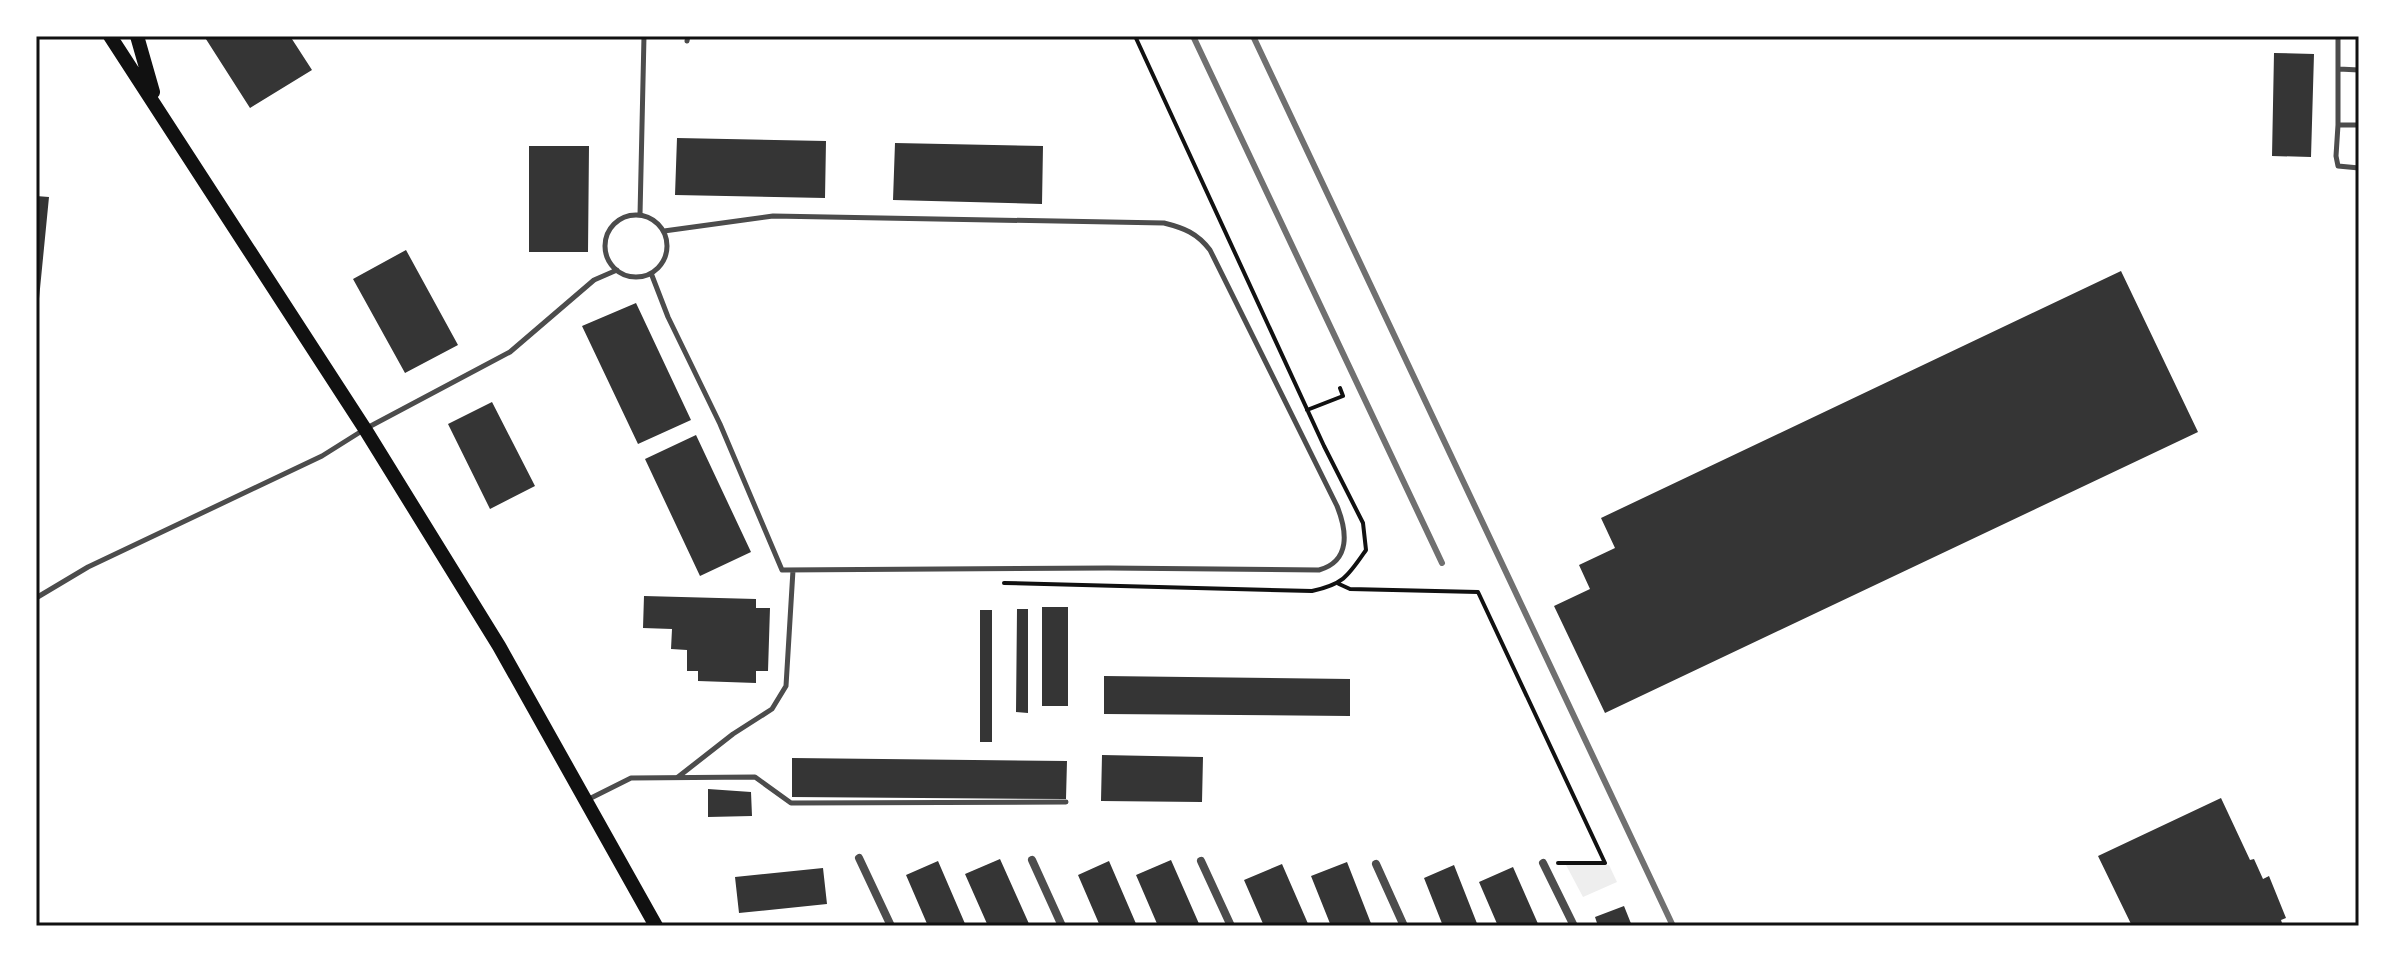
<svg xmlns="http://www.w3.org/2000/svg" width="2395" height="962" font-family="Quicksand,sans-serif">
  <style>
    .green { fill: #eee }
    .building { fill: #353535 }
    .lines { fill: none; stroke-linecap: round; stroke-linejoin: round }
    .path { stroke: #111; stroke-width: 4 }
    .service { stroke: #4c4c4c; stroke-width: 5 }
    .minor { stroke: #4c4c4c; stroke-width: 8 }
    .primary { stroke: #111; stroke-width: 14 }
    .rail { stroke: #707070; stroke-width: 6 }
    .neatline { fill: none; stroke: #111; stroke-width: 3 }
  </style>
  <rect width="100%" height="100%" fill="#fff"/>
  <path class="green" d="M 1566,865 L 1609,865 L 1617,882 L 1583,897 Z"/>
  <path class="building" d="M 204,36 L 290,36 L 312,70 L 250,108 Z
    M 2274,53 L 2314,54 L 2311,157 L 2272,156 Z
    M 677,138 L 826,141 L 825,198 L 675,195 Z
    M 895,143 L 1043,146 L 1042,204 L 893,200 Z
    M 529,146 L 589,146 L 588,252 L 529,252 Z
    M 36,196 L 49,197 L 38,309 L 36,309 Z
    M 406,250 L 458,345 L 405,373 L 353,279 Z
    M 2121,271 L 2198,432 L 1605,713 L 1554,606 L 1590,589 L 1579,565 L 1615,548 L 1601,518 Z
    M 636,303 L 691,420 L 638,444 L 582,326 Z
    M 492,402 L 535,486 L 490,509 L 448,424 Z
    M 696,435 L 751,552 L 700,576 L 645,459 Z
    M 644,596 L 756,599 L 756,608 L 770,608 L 768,671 L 756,671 L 756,683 L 698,681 L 698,671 L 687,671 L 687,650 L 671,649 L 672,629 L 643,628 Z
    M 1042,607 L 1068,607 L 1068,706 L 1042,706 Z
    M 1017,609 L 1028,609 L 1028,713 L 1016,712 Z
    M 980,610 L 992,610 L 992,742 L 980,742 Z
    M 1104,676 L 1350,679 L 1350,716 L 1104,714 Z
    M 1102,755 L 1203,757 L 1202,802 L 1101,801 Z
    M 792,758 L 1067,761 L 1066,799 L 792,797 Z
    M 708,789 L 751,792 L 752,816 L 708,817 Z
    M 2221,798 L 2250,860 L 2254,859 L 2263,879 L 2269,876 L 2286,918 L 2281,920 L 2283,926 L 2132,926 L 2098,856 Z
    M 1000,859 L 1030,926 L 988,926 L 965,874 Z
    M 1171,860 L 1200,926 L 1158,926 L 1136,875 Z
    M 938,861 L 966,926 L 928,926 L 906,875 Z
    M 1109,861 L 1137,926 L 1100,926 L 1078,875 Z
    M 1347,862 L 1372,926 L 1331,926 L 1311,876 Z
    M 1282,864 L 1309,926 L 1264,926 L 1244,880 Z
    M 1454,865 L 1478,926 L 1443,926 L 1424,878 Z
    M 1513,867 L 1539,926 L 1498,926 L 1479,882 Z
    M 823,868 L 827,904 L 739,913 L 735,877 Z
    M 1624,906 L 1632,926 L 1598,926 L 1595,917 Z"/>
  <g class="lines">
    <path class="path" d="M 1307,410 L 1343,396 L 1340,388
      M 1004,583 L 1312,591 C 1344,584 1348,576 1366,550 L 1363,523 L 1324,446 L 1135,36
      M 1339,584 L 1350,589 L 1478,592 L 1605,863 L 1558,863"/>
    <path class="service" d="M 2338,36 L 2338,125 L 2336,156 L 2338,166 L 2359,168
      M 687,41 L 688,36
      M 2339,69 L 2359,70
      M 2338,125 L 2359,125
      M 640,215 L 644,36
      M605 246a31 31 0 1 1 62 0a31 31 0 1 1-62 0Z
      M 651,273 L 668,317 L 720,424 L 782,570 L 1108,568 L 1319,570 C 1351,561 1347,531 1337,506 L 1210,250 C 1197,233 1184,228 1164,223 L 773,216 L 664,231
      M 36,598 L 88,567 L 322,456 L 365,429 L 510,352 L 594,280 L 617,270
      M 678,777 L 733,734 L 772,709 L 786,686 L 793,570
      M 589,799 L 631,778 L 755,777 L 791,803 L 1066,802"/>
    <path class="minor" d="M 859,858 L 891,926
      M 1032,860 L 1062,926
      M 1201,861 L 1231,926
      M 1543,863 L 1574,926
      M 1376,864 L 1404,926"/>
    <path class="primary" d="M 110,36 L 365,429 L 499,646 L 656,926
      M 137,36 L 153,92"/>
    <path class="rail" d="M 1193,36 L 1442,563
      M 1253,36 L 1673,926"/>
  </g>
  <rect width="2395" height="962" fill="none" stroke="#ffffff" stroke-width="76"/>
  <rect x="38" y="38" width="2319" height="886" class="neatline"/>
</svg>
